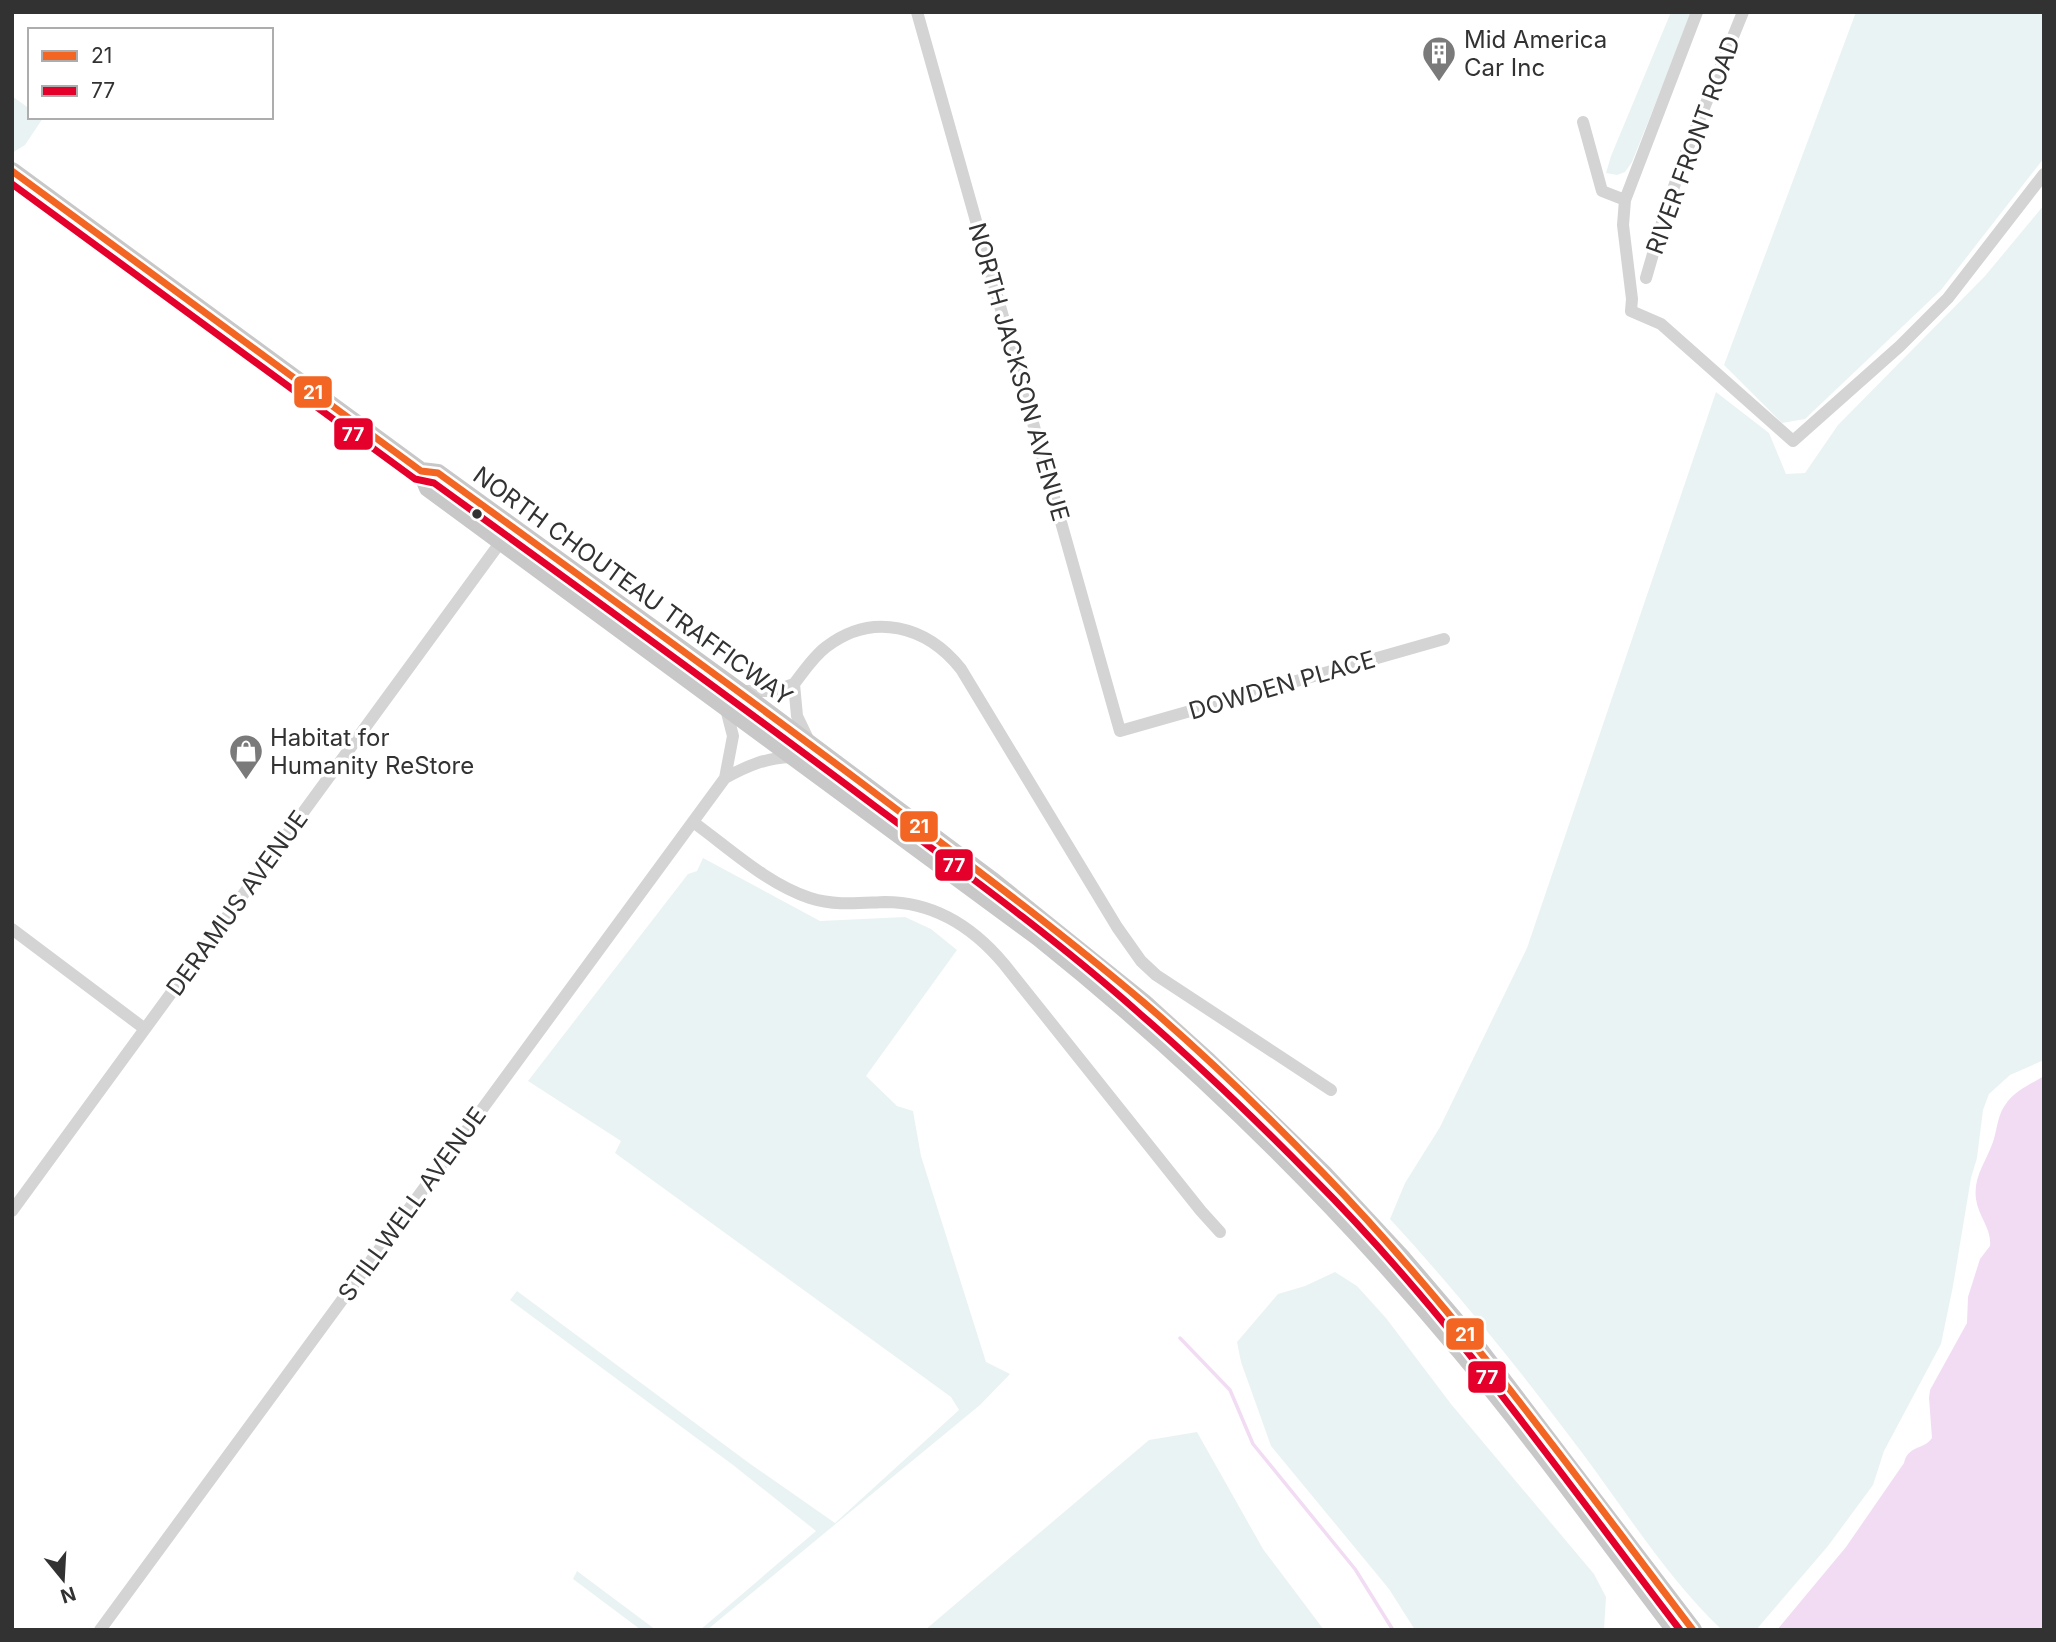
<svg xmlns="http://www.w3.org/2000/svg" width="2056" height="1642" font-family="Inter,sans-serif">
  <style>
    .green { fill: #eaf3f3 }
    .water { fill: #f2dcf3 }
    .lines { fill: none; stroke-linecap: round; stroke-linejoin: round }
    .stream { stroke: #f2dcf3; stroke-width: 3.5 }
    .minor { stroke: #d4d4d4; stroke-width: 12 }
    .primary { stroke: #c8c8c8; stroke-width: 18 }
    .bus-1-casing { stroke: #fff; stroke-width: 12 }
    .bus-2-casing { stroke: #fff; stroke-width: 12 }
    .bus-1 { stroke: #f26522; stroke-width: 7 }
    .bus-2 { stroke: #e4002b; stroke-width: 7 }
    .bus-dot { fill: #323232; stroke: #fff; stroke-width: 2.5 }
    .labels { text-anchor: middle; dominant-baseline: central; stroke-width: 7; stroke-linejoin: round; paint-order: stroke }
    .poi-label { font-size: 24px; fill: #323232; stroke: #fff; text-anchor: start }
    .street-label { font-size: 24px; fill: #323232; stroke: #fff }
    .line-badge { stroke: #fff; stroke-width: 2.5 }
    .badge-label { font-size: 19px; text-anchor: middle; font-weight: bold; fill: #fff }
  </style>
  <rect width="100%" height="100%" fill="#fff"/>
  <path class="green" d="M 1671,12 L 1692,12 L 1632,162 L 1625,172 L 1617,175 L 1606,173 L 1611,156 Z
    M 1856,12 L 2044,12 L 2044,158 L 1941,290 L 1805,419 L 1782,423 L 1724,365 Z
    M 12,96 L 30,109 L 30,117 L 43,118 L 25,145 L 12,153 Z
    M 2044,205 L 2044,1060 L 2010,1075 L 1989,1094 L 1983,1110 L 1977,1158 L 1971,1178 L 1953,1286 L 1941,1344 L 1884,1451 L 1873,1485 L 1828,1546 L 1756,1630 L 1722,1630 C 1668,1579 1627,1513 1583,1454 C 1522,1373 1459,1294 1390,1219 L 1405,1183 L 1440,1127 L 1527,948 L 1716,392 L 1769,433 L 1786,474 L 1805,473 L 1838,425 L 1985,276 Z
    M 703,858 L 820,921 L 905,917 L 931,929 L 957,950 L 866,1076 L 897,1106 L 913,1111 L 921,1156 L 986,1362 L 1010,1374 L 980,1405 L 707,1630 L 700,1630 L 816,1531 L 733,1465 L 510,1300 L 517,1291 L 749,1463 L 835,1523 L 959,1410 L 951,1397 L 615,1153 L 621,1141 L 528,1081 L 688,874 L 697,871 Z
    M 1335,1272 L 1357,1286 L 1386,1318 L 1451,1404 L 1594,1574 L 1606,1597 L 1604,1630 L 1415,1630 L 1389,1589 L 1271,1446 L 1241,1362 L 1237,1342 L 1278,1294 L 1305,1286 Z
    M 1197,1432 L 1263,1549 L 1324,1630 L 925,1630 L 1149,1440 Z
    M 577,1571 L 656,1630 L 641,1630 L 573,1579 Z"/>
  <path class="water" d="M 2044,1076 L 2044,1630 L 1777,1630 L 1846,1547 L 1904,1463 C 1908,1445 1924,1450 1932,1438 L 1929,1398 L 1930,1390 L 1967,1323 L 1968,1297 L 1980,1259 L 1990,1246 C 1992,1229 1978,1216 1976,1199 C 1973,1177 1986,1162 1993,1142 C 1998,1127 1997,1114 2008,1101 C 2017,1090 2031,1084 2044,1076 Z"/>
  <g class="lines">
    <path class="stream" d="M 1180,1338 L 1230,1390 L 1253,1444 L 1355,1569 L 1393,1630"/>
    <path class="minor" d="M 917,12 L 1120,731 L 1444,639
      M 1697,12 L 1625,200 L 1623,225 L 1632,299 L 1631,311 L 1661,324 L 1793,441 L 1900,346 L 1948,298 L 2044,174
      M 1583,122 L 1602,191 L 1625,200
      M 1646,278 L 1666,209 L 1687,150 L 1743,12
      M 740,691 L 774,691 L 794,684
      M 809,741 L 797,716 L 794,684 C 804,671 813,657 826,647 C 873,611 927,626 961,669 L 1117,927 L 1141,961 L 1156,975 L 1331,1090
      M 725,778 C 747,766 765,758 791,757
      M 693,822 C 729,848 767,884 810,898 C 835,906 859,903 885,902 C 935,902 973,927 1004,964 L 1201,1211 L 1220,1232
      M 12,929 L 145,1029
      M 12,1211 L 505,536
      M 100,1630 L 725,778 L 733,736 L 726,709"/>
    <path class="primary" d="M 12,171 L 421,471 L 438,473 L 739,691 L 994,882 L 1143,1002 L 1208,1061 L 1323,1173 L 1403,1259 L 1472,1340 L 1693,1630
      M 421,471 L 428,488 L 1038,937 C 1193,1061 1334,1200 1461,1352 C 1536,1441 1604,1537 1675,1630"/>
    <g class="bus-1-casing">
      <path id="bus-1" d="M 12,171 L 421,471 L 438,473 C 580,576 723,679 863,784 C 957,855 1052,925 1142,1001 C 1205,1055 1266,1114 1324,1174 C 1460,1314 1574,1474 1693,1630"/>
    </g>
    <g class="bus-2-casing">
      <path id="bus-2" d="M 12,184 L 415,479 L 434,483 C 582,590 730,697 876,807 C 965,873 1056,939 1139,1013 C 1199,1065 1257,1121 1313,1178 C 1450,1315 1562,1476 1680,1630"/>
    </g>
    <use href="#bus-1" class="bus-1"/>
    <use href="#bus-2" class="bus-2"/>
  </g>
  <defs>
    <g id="building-pin" transform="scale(1.75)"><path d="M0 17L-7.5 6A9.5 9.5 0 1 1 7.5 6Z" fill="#7a7a7a" stroke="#fff"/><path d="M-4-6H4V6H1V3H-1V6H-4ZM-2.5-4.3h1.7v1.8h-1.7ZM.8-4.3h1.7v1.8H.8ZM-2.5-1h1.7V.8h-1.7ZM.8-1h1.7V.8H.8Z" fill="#fff"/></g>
    <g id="shop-pin" transform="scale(1.75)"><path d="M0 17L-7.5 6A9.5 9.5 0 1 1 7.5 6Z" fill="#7a7a7a" stroke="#fff"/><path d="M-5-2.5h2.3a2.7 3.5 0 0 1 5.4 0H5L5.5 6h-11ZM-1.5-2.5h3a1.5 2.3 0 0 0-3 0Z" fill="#fff"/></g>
  </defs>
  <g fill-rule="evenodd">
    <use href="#building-pin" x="1439" y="53"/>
    <use href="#shop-pin" x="246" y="751"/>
  </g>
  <circle class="bus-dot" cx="477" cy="514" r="6"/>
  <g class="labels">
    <g class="poi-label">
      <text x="1464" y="39">Mid America<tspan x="1464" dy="28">Car Inc</tspan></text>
      <text x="270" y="737">Habitat for<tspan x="270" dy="28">Humanity ReStore</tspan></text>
    </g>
    <g class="street-label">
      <text transform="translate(1693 145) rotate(-70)">RIVER FRONT ROAD</text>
      <text transform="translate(1019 372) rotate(74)">NORTH JACKSON AVENUE</text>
      <text transform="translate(633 586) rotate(36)">NORTH CHOUTEAU TRAFFICWAY</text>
      <text transform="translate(1282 685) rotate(-16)">DOWDEN PLACE</text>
      <text transform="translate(237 903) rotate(-54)">DERAMUS AVENUE</text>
      <text transform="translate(412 1204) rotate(-54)">STILLWELL AVENUE</text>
    </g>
  </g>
  <g class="line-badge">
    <rect x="293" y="375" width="40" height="34" rx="7" fill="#f26522"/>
    <rect x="333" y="417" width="41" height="34" rx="7" fill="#e4002b"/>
    <rect x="899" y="810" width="40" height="33" rx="7" fill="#f26522"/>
    <rect x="934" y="848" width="40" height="34" rx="7" fill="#e4002b"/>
    <rect x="1445" y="1317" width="40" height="34" rx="7" fill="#f26522"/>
    <rect x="1467" y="1360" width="40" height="34" rx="7" fill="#e4002b"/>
  </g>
  <g class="badge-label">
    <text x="313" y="399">21</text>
    <text x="353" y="441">77</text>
    <text x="919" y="833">21</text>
    <text x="954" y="872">77</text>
    <text x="1465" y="1341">21</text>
    <text x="1487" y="1384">77</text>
  </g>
  <rect width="2056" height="1642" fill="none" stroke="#323232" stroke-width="28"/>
  <rect x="28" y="28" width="245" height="91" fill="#ffffff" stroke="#adadad" stroke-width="2"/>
  <rect x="42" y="51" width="35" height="10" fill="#f26522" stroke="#adadad" stroke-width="2"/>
  <text x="91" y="63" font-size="21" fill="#323232">21</text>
  <rect x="42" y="86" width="35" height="10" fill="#e4002b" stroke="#adadad" stroke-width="2"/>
  <text x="91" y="98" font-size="21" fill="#323232">77</text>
  <g transform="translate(63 1579) rotate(162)" stroke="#ffffff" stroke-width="5" paint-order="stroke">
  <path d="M0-5L12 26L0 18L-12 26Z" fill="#323232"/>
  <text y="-10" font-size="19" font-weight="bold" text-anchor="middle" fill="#323232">N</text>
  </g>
</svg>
